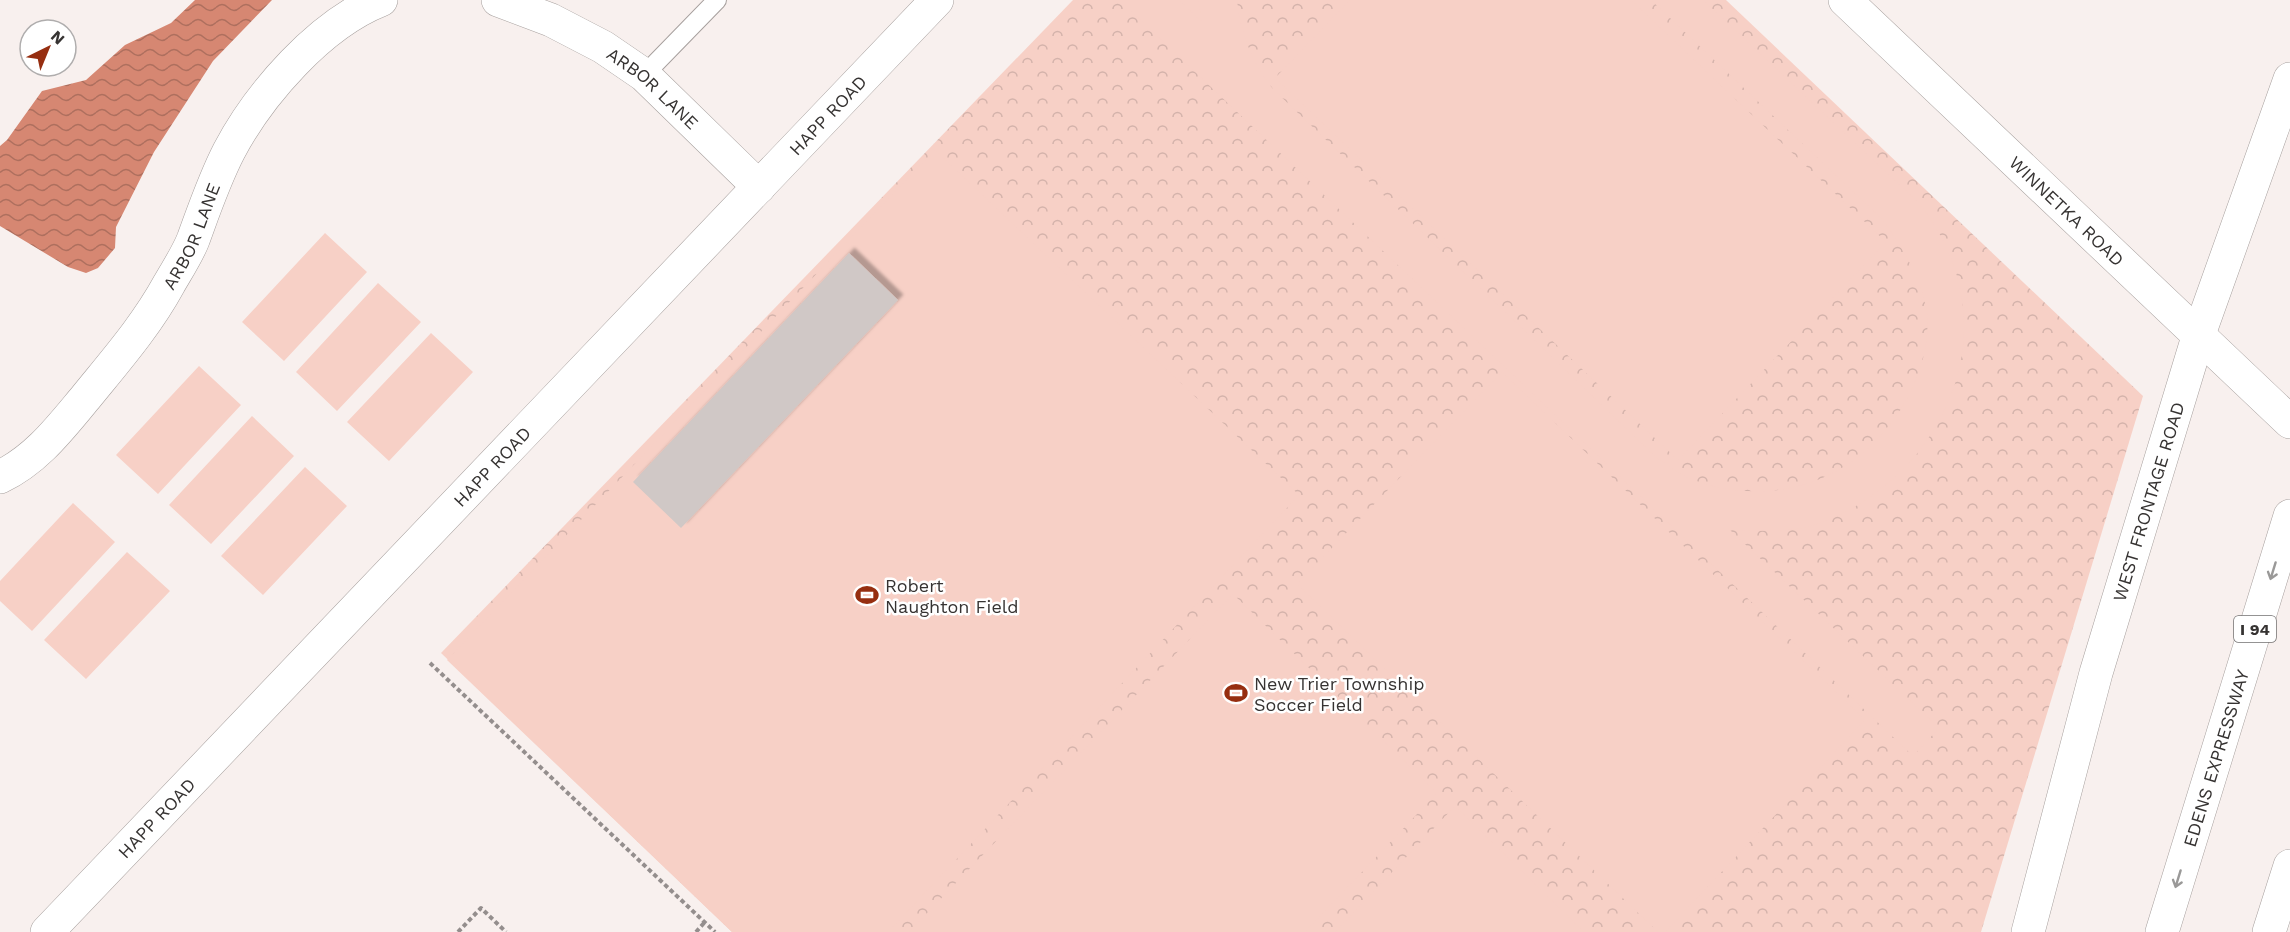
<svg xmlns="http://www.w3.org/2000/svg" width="2290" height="932" font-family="'Work Sans',sans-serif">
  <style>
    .park { fill: url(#park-crowns) }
    .garden { fill: #f7d0c6 }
    .water { fill: url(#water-waves) }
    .building { fill: #d0c8c6; filter: url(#shadow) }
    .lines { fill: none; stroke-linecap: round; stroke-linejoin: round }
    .lane-casing { stroke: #a7a09e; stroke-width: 20 }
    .street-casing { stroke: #a7a09e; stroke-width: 34 }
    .secondary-casing { stroke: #a7a09e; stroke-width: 34 }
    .highway-casing { stroke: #a7a09e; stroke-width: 34 }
    .path { stroke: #948e8d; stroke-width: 4; stroke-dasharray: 4.5 3; stroke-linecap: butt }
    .lane { stroke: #fff; stroke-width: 18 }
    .street { stroke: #fff; stroke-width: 33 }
    .secondary { stroke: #fff; stroke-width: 33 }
    .highway { stroke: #fff; stroke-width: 33 }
    .oneway { stroke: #9a9998 }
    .labels { text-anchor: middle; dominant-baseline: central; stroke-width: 5; stroke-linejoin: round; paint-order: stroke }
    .shield { fill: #fff; stroke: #727070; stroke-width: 1.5 }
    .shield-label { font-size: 16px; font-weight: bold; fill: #363332 }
    .street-label { font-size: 18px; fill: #363332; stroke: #fff }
    .poi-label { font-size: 18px; fill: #363332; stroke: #fff; text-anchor: start }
  </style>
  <defs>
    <pattern id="park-crowns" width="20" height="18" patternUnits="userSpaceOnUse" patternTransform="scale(1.5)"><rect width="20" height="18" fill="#f7d0c6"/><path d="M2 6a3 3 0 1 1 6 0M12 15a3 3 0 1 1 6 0" fill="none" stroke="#d4b3ab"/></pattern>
    <pattern id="water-waves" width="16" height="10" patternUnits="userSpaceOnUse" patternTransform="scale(1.5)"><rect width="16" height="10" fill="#d68772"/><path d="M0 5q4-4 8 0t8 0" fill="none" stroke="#ae6f5e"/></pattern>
    <filter id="shadow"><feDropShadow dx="5.5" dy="-5.5" stdDeviation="1.5" flood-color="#0004"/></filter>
  </defs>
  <rect width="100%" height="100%" fill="#f8f0ee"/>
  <path class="park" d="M 1073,0 L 1726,0 L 2143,396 L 1981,932 L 732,932 L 441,653 Z"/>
  <path class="garden" d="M 1136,0 L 1179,0 L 1202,22 L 1198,0 L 1237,0 C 1241,35 1252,62 1273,89 L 1656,457 C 1667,465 1678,474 1691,479 C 1704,485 1721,488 1735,490 C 1804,498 1863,468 1901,409 C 1918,381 1930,348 1927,314 C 1923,281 1902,247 1883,220 L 1651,0 L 1703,0 L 1919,203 C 1981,281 1978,379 1916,455 C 1888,488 1849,516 1807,527 C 1781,533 1755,530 1730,530 L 1939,728 L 1913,756 L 1128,8 Z
    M 1350,0 L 1631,0 L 1886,242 L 1678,460 L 1275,78 Z
    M 935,150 L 1299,495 L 888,932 L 732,932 L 447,660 Z
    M 325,233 L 367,272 L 284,361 L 242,322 Z
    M 378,283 L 421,322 L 337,411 L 296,372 Z
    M 431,333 L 473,372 L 389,461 L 347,422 Z
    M 199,366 L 241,405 L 158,494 L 116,455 Z
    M 1502,372 L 1865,720 L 1665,932 L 1658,932 L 1297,584 Z
    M 252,416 L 294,456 L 211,544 L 169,505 Z
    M 305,467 L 347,506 L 263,595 L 221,556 Z
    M 73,503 L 115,542 L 32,631 L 0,601 L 0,581 Z
    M 127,552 L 170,591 L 86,679 L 44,640 Z
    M 1233,594 L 1437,793 L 1305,932 L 909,932 Z
    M 1455,806 L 1584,932 L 1335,932 Z"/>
  <path class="water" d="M 195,0 L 272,0 L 213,61 L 154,152 L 116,227 L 115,248 L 98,268 L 86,273 L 68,267 L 0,226 L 0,146 L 7,140 L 42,91 L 86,80 L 125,45 L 171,23 Z"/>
  <path class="building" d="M 849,253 L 898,300 L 681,528 L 633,482 Z"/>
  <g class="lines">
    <g class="lane-casing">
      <path id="lane" d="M 644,75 L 717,0"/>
    </g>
    <g class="street-casing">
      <g id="street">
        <path id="s1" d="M 498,0 L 551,20 L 603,47 L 644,75 L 759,187"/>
        <path id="s2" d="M 0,477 C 37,459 60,428 86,397 C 116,360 146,326 169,284 C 177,270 187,255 193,240 C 204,210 214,180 229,151 C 259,94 320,24 381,0"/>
      </g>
    </g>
    <g class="secondary-casing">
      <g id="secondary">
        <path id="s3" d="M 1845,0 L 2290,422"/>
        <path id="s4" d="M 47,932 L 937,0"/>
        <path id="s5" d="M 2028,932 L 2096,673 L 2198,337 L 2290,79"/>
      </g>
    </g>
    <g class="highway-casing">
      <g id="highway">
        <path id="s6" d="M 2162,932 L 2290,516"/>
        <path d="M 2269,932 L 2290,866"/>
      </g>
    </g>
    <path class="path" d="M 430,663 L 715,932
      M 458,932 L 481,908 L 506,932
      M 696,932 L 704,923"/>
    <use href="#lane" class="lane"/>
    <use href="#street" class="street"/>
    <use href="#secondary" class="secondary"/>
    <use href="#highway" class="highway"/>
  </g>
  <defs><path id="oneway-shaft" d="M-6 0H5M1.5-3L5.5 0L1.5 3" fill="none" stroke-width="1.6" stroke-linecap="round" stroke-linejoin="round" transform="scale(1.5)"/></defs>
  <g class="oneway">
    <use href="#oneway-shaft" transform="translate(2273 571) rotate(107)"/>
    <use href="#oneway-shaft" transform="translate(2178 879) rotate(107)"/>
  </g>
  <defs>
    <g id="stadium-bare" transform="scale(1.8)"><path d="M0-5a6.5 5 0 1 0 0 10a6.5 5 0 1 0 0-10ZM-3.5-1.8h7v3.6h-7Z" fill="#962e10" stroke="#fff" stroke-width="2.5" paint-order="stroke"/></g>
  </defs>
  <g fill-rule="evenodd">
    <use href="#stadium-bare" x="867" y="595"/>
    <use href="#stadium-bare" x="1236" y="693"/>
  </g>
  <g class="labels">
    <rect class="shield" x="2234" y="616" width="42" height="26" rx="4.5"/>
    <g class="shield-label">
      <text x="2255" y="629">I 94</text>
    </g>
    <g class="street-label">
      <text stroke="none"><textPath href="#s1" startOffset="180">ARBOR LANE</textPath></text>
      <text stroke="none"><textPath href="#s4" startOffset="1130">HAPP ROAD</textPath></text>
      <text stroke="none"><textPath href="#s3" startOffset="306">WINNETKA ROAD</textPath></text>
      <text stroke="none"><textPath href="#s2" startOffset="312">ARBOR LANE</textPath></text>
      <text stroke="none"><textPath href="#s4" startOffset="644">HAPP ROAD</textPath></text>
      <text stroke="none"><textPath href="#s5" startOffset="447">WEST FRONTAGE ROAD</textPath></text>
      <text stroke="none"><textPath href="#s6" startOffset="182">EDENS EXPRESSWAY</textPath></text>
      <text stroke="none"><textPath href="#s4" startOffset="158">HAPP ROAD</textPath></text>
    </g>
    <g class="poi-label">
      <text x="885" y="585">Robert<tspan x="885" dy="21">Naughton Field</tspan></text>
      <text x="1254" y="683">New Trier Township<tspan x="1254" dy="21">Soccer Field</tspan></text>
    </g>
  </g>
  <g transform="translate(48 48) rotate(43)"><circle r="28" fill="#ffffff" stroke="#afadad" stroke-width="1.5"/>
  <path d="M0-4.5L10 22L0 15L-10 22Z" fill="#962e10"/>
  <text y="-9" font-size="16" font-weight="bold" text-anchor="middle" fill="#363332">N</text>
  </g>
</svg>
